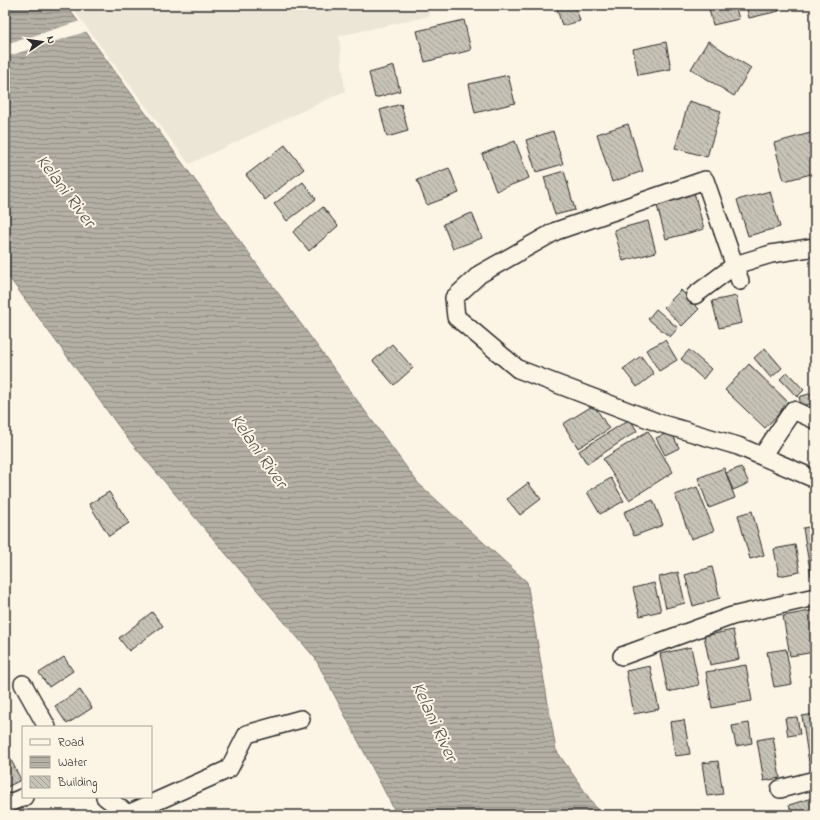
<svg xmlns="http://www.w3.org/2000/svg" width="820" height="820" font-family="'Indie Flower',sans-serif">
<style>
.built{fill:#ece6d7}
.water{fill:url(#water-rules);stroke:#7d7b74}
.pier{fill:#fcf5e5}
.building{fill:url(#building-back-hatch);stroke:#2b2b2b}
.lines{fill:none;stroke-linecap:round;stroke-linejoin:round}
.minor-casing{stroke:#2b2b2b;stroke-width:20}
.minor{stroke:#fcf5e5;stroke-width:17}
.labels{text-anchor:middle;stroke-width:4;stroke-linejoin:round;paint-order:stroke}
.water-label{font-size:19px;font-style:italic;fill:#545350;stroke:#fcf5e5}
</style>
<defs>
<pattern id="water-rules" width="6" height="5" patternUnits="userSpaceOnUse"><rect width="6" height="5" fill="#b4b0a5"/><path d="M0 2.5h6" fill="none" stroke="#938f87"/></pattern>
<pattern id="building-back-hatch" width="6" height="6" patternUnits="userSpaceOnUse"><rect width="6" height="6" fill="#c8c3b7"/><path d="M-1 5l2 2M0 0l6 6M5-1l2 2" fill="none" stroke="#a39f95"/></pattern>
</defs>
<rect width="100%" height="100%" fill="#fcf5e5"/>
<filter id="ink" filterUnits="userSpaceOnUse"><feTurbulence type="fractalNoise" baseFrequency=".025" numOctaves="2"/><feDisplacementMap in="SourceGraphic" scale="8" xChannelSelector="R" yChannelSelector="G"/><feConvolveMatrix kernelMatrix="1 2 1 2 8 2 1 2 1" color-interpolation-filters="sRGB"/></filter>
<g filter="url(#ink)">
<polygon class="built" points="70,5 427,5 430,16 339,36 345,91 189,164"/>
<polygon class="water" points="5,5 66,5 418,483 527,582 556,750 601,815 397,815 315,658 128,439 5,272"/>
<polygon class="pier" points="80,21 88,31 5,57 5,45"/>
<g class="building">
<polygon points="556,5 575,5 580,21 562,26"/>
<polygon points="708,5 735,5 739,19 713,25"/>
<polygon points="746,5 778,5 779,11 749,18"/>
<polygon points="464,20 471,50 425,62 417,31"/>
<polygon points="708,41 751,68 734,96 691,69"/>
<polygon points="666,42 671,69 638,75 633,49"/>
<polygon points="394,66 400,91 375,98 369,73"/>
<polygon points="508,75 515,103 475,113 469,84"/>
<polygon points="689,101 721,111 707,157 675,148"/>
<polygon points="401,104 408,131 387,137 380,110"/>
<polygon points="628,124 643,171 612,182 597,134"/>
<polygon points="553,131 563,164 536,172 526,140"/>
<polygon points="814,132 815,136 815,173 784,181 774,143"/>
<polygon points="515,141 529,178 496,191 482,154"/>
<polygon points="285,145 304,169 265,200 246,175"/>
<polygon points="449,168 459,193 427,205 417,180"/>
<polygon points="564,171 575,210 555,215 544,177"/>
<polygon points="303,182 316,199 287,221 274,204"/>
<polygon points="770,191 780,227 748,236 737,200"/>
<polygon points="694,192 704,229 666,239 656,202"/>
<polygon points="323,207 338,226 309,251 293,232"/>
<polygon points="472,213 482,238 453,249 443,224"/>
<polygon points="648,221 656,252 623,261 614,230"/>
<polygon points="681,290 699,309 682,326 664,307"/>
<polygon points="736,296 742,323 719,328 712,301"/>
<polygon points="656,309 678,328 670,337 648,319"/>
<polygon points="665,340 677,360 659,371 646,350"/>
<polygon points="392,344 413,368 394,385 373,361"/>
<polygon points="765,348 782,368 771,378 754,358"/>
<polygon points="689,350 711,369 703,379 681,359"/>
<polygon points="641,356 654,374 637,387 623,369"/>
<polygon points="749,364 789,403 765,428 725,390"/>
<polygon points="787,372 804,390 797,397 780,379"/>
<polygon points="815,392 815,403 801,406 799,397"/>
<polygon points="594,405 609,429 578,448 563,424"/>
<polygon points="630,419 637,431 587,464 579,451"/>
<polygon points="648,431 673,472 629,500 603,459"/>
<polygon points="671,431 679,448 665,455 656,438"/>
<polygon points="741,467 749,483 733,490 726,473"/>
<polygon points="724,468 735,498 709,508 698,478"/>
<polygon points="611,478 624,501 600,514 587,492"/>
<polygon points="528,483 541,499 520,515 507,499"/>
<polygon points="697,487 714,531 691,539 675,495"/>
<polygon points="109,492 129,523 109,536 89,504"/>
<polygon points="653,500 663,525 634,536 624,512"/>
<polygon points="752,511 764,555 750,559 738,515"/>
<polygon points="815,526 815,576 811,576 803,528"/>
<polygon points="795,545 800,572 779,576 774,549"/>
<polygon points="712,567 720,598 693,606 685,575"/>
<polygon points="678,572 685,603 666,608 659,577"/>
<polygon points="654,583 661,611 640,616 633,588"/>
<polygon points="815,610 815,652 790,656 783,616"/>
<polygon points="152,612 163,626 129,651 119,638"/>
<polygon points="733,630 739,659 710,665 704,636"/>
<polygon points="691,647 699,685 668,692 660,654"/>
<polygon points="786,649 792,684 774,687 767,652"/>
<polygon points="64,657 73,671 49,687 39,673"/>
<polygon points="746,665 752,701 712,708 706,672"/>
<polygon points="650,666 659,709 634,714 626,671"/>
<polygon points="80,690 92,708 67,724 55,706"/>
<polygon points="815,714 815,762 809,763 802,716"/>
<polygon points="797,717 800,734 788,736 785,718"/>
<polygon points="684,720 690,754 675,756 670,722"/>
<polygon points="749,723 752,743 736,746 732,726"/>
<polygon points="773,737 780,778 764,781 757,740"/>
<polygon points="8,754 21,780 5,788 5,756"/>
<polygon points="718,761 723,794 707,796 702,763"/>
<polygon points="812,798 815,808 815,815 792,815 789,805"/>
<polygon points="100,811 101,815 90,815"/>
<polygon points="776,811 778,815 761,815"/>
</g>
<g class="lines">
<g class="minor-casing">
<g id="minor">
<polyline points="740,281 705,180 556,231 480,274 454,298 456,317 518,369 659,423 738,446 815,479"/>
<polyline points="695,295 735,265 771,254 815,247"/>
<polyline points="762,456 793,410 815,420"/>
<polyline points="622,656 732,616 815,597"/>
<polyline points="23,684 47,727"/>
<polyline points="780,789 815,780"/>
<polyline points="105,797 128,814 229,769 247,734 301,719"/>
<polyline points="5,805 24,797"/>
</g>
</g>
<use href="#minor" class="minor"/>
</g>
</g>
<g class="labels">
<g class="water-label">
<text transform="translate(67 190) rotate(53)" y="7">Kelani River</text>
<text transform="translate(260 450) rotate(55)" y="7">Kelani River</text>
<text transform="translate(436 721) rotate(65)" y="7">Kelani River</text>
</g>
</g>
<rect width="820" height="820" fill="none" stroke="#fcf5e5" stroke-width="20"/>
<rect x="10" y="10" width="800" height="800" fill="none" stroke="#2b2b2b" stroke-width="1.5" filter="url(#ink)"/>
<rect x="22" y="726" width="130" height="72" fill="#fcf5e5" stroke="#a8a49b"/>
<rect x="30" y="739" width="20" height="6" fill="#fcf5e5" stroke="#a8a49b"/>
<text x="58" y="746" font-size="12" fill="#2b2b2b">Road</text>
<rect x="30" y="756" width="20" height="12" fill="url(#water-rules)" stroke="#a8a49b"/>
<text x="58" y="766" font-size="12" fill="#2b2b2b">Water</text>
<rect x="30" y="776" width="20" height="12" fill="url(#building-back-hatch)" stroke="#a8a49b"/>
<text x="58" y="786" font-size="12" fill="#2b2b2b">Building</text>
<g transform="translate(42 42) rotate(77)" stroke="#fcf5e5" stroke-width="3" paint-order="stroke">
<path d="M0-3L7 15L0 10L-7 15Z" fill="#2b2b2b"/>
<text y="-6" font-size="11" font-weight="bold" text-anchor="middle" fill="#2b2b2b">N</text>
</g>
</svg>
